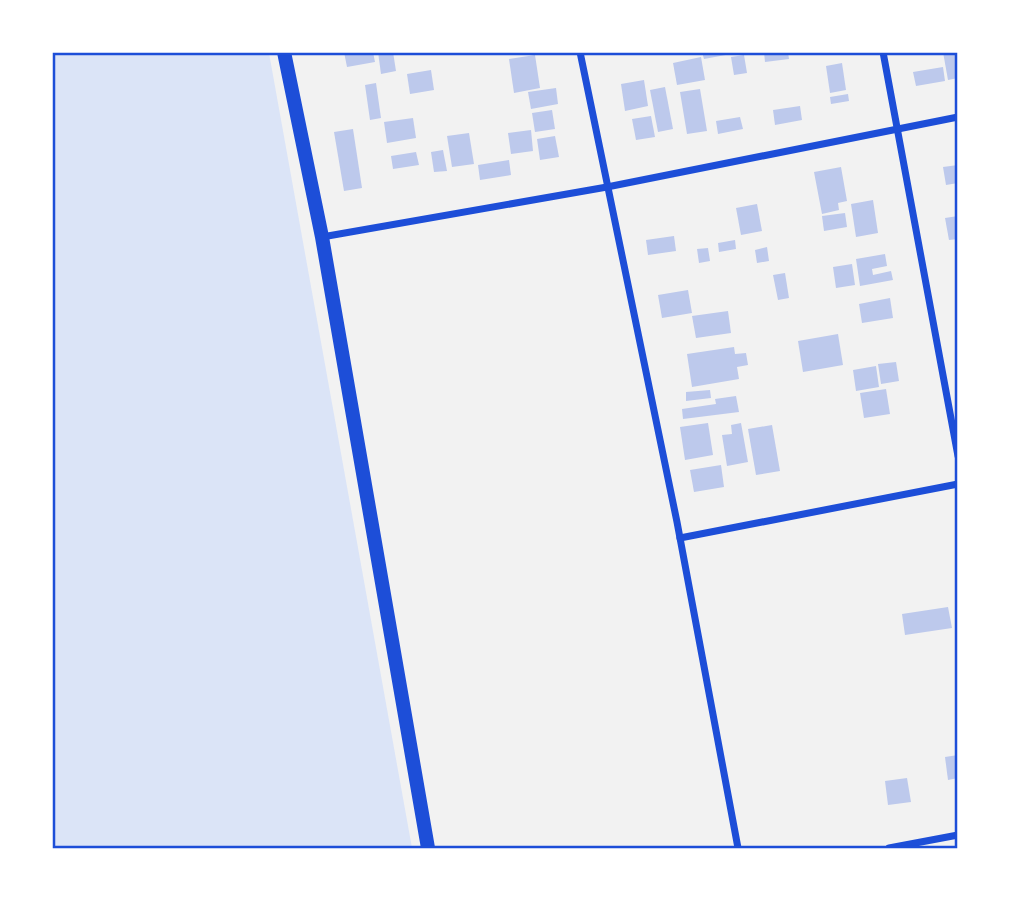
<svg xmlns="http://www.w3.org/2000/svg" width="1010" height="901" font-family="'Source Sans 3',sans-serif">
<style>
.green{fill:#dbe4f7}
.building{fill:#bdc9ec}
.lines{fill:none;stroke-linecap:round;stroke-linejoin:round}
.minor{stroke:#1d4ed8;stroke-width:7}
.secondary{stroke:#1d4ed8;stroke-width:14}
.neatline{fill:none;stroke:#1d4ed8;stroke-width:2.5}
</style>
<rect width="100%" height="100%" fill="#f2f2f2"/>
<polygon class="green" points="52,53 269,53 412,848 53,848"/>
<g class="building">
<polygon points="344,52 373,52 375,62 347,67"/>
<polygon points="378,52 393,52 396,71 381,74"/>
<polygon points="702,52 731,52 731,54 704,59"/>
<polygon points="764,52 788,52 789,59 765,62"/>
<polygon points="943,52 958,52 958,78 948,80"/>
<polygon points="535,55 540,88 514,93 509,59"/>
<polygon points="744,55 747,73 734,75 731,57"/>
<polygon points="701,57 705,80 677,85 673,63"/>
<polygon points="842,63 846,90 830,93 826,66"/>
<polygon points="943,67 945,81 916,86 913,72"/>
<polygon points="431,70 434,90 410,94 407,74"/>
<polygon points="644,80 648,106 625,111 621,84"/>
<polygon points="376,83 381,118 370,120 365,85"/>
<polygon points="665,87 673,129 658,132 650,90"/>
<polygon points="556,88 558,104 531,109 528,92"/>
<polygon points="700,89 707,131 687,134 680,92"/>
<polygon points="848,94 849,101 831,104 830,97"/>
<polygon points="800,106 802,120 775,125 773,110"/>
<polygon points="552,110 555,129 535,132 532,113"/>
<polygon points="651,116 655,137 636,140 632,119"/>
<polygon points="740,117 743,129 718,134 716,121"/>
<polygon points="413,118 416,138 387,143 384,122"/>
<polygon points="353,129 362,188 344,191 334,132"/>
<polygon points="531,130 533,151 511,154 508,133"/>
<polygon points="469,133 474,164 452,167 447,136"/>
<polygon points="555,136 559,157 540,160 537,139"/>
<polygon points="443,150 447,171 434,172 431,152"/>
<polygon points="416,152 419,165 393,169 391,156"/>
<polygon points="509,160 511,175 480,180 478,165"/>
<polygon points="958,165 958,183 946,185 943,167"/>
<polygon points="841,167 847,201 838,203 839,210 822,214 814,172"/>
<polygon points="873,200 878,233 856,237 851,204"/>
<polygon points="757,204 762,231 741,235 736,208"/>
<polygon points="845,213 847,227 824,231 822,216"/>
<polygon points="958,216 958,239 949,240 945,218"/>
<polygon points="674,236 676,251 648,255 646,240"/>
<polygon points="735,240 736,249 719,252 718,243"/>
<polygon points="767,247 769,261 757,263 755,250"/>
<polygon points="708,248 710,261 699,263 697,249"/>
<polygon points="885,254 887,266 872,269 873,275 891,271 893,280 860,286 856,259"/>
<polygon points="852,264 855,285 836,288 833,267"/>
<polygon points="785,273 789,298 778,300 773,275"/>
<polygon points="688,290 692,313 662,318 658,295"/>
<polygon points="890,298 893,318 862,323 859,304"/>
<polygon points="728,311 731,333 696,338 692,316"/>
<polygon points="838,334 843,365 803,372 798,341"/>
<polygon points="734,347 735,354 746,353 748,365 737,367 739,379 692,387 687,354"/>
<polygon points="896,362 899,381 881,384 878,364"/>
<polygon points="876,366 879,387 856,391 853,370"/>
<polygon points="886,389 890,414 864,418 860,393"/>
<polygon points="710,390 711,398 686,401 686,392"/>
<polygon points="736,396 739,412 683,419 682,409 716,404 715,399"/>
<polygon points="708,423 713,455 685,460 680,427"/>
<polygon points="741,423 748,462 727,466 722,435 732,434 731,425"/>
<polygon points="772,425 780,471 756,475 748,429"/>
<polygon points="721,465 724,487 694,492 690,470"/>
<polygon points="948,607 952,628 905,635 902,614"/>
<polygon points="958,755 958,778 948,780 945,757"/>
<polygon points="907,778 911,802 888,805 885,781"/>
</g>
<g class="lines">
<g class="minor">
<polyline points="580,52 677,522 738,848"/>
<polyline points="883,52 958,456"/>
<polyline points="322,237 607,187 958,117"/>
<polyline points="680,538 958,484"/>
<polyline points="889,848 958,835"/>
</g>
<polyline class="secondary" points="284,52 322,237 428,848"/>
</g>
<rect width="1010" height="901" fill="none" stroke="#ffffff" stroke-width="108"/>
<rect x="54" y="54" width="902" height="793" class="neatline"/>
</svg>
